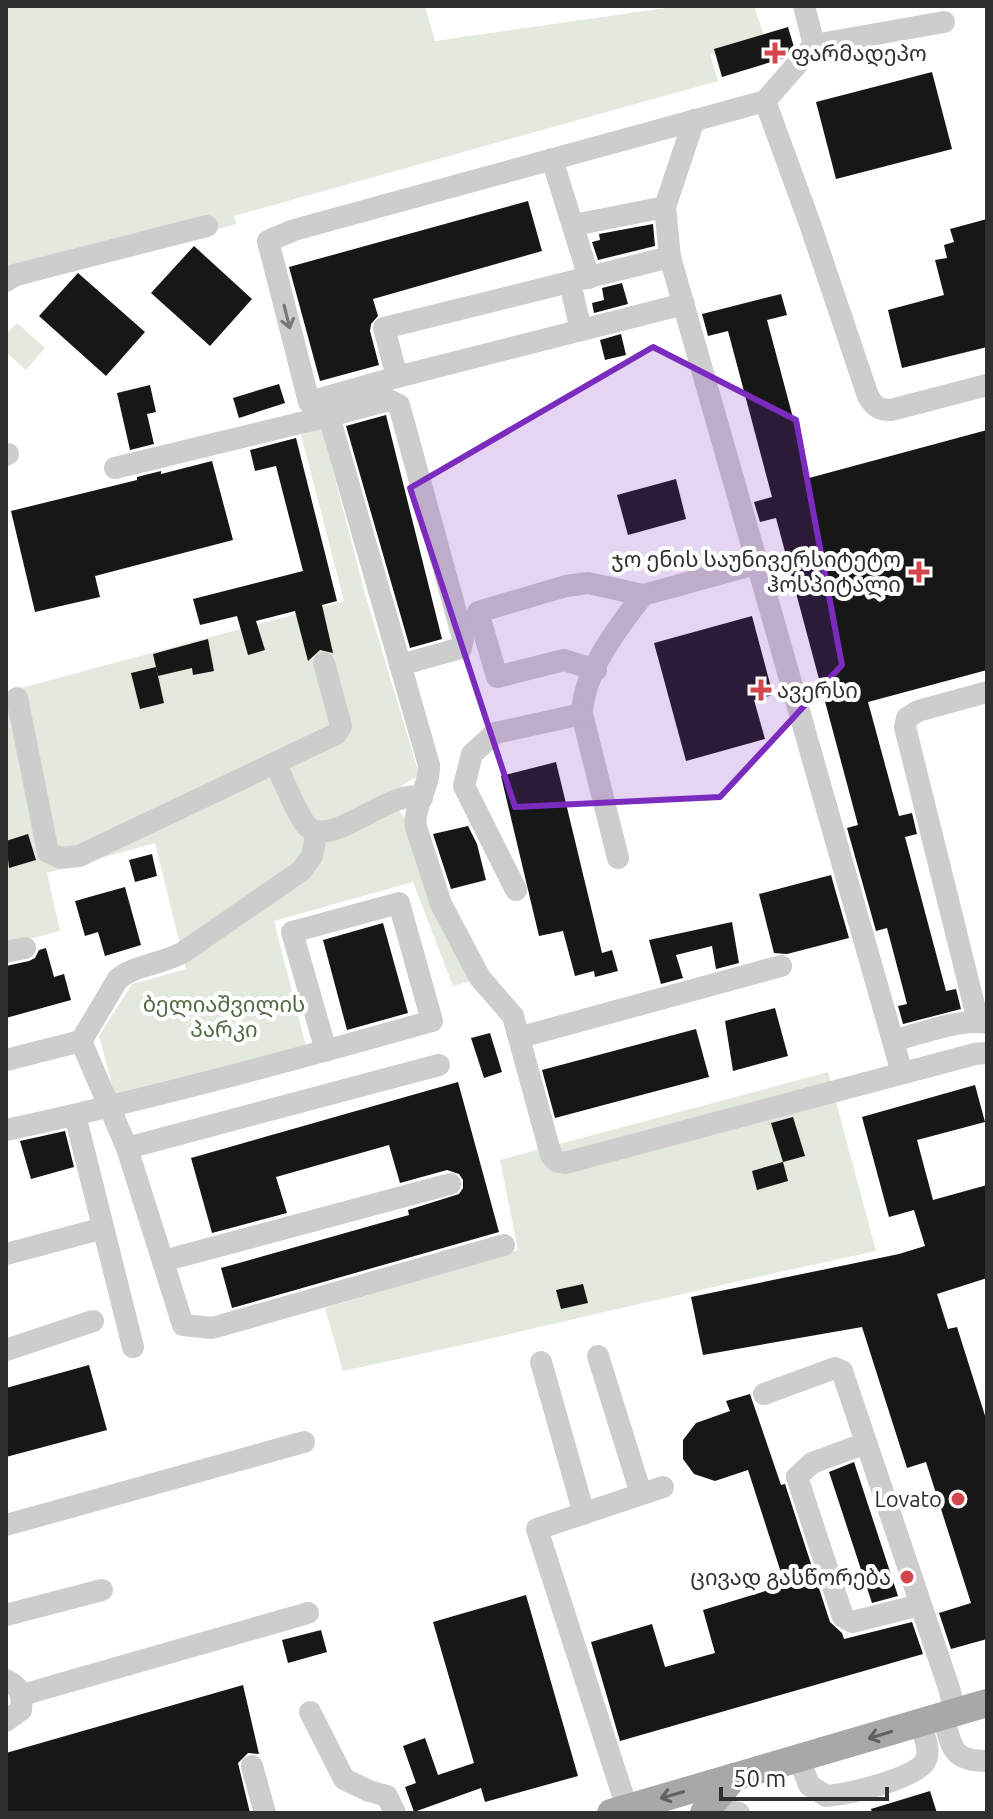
<svg xmlns="http://www.w3.org/2000/svg" width="993" height="1819" font-family="Ubuntu,'Noto Sans Georgian',sans-serif">
<style>
.green{fill:#e3e9dd}
.building{fill:#171717}
.lines{fill:none;stroke-linecap:round;stroke-linejoin:round}
.minor{stroke:#cdcdcd;stroke-width:22}
.major{stroke:#a8a8a8;stroke-width:28}
.oneway{stroke:#777}
.oneway2{stroke:#606060}
.marked{fill:#7b2cbf;fill-opacity:0.2;stroke:#7b2cbf;stroke-width:6;stroke-linejoin:round}
.poi-dot{fill:#d3464c;stroke:#fff;stroke-width:3}
.labels{text-anchor:middle;stroke-width:8;stroke-linejoin:round;paint-order:stroke}
.poi-label{font-size:22px;fill:#303030;stroke:#fff;text-anchor:end}
.park-label{font-size:22px;fill:#526842;stroke:#fff}
</style>
<rect width="100%" height="100%" fill="#fff"/>
<g class="green">
<polygon points="6,6 425,6 435,41 680,6 754,6 766,42 710,54 718,81 234,216 236,224 6,290"/>
<polygon points="17,323 45,348 26,370 6,352 6,334"/>
<polygon points="322,428 365,594 420,777 410,780 393,793 400,813 408,820 472,981 453,986 413,882 274,921 306,1046 115,1096 99,1036 132,984 186,969 155,843 47,873 60,931 6,945 6,692 344,601 301,435"/>
<path d="M 828,1072 L 876,1251 C 698,1289 521,1333 343,1371 L 325,1308 L 518,1250 L 500,1160 Z"/>
</g>
<g class="building">
<polygon points="788,27 794,47 784,58 722,77 714,49"/>
<polygon points="932,72 952,149 836,179 816,102"/>
<polygon points="528,201 542,251 373,299 378,316 371,324 370,331 379,365 320,381 289,267"/>
<polygon points="987,219 987,347 902,368 888,310 944,295 935,260 947,258 944,245 954,242 950,229"/>
<polygon points="653,224 655,246 598,260 592,242 600,240 599,234"/>
<polygon points="194,246 252,299 210,346 151,293"/>
<polygon points="78,273 145,332 106,376 39,316"/>
<polygon points="622,283 628,304 594,313 592,303 604,300 602,288"/>
<polygon points="781,294 787,315 767,320 809,478 987,430 987,670 868,702 899,816 912,813 917,834 905,837 946,991 956,989 961,1009 903,1024 898,1006 907,1004 887,928 876,931 847,828 858,825 776,518 760,522 754,502 772,497 728,331 708,336 702,314"/>
<polygon points="621,334 626,355 605,360 600,340"/>
<polygon points="279,384 285,403 239,418 233,398"/>
<polygon points="150,385 156,412 147,414 154,444 130,450 117,393"/>
<polygon points="386,415 442,639 410,648 346,426"/>
<polygon points="296,438 337,601 322,605 333,653 320,650 308,661 295,611 256,621 265,650 248,655 237,616 200,625 193,599 303,571 276,466 255,471 250,450"/>
<polygon points="212,461 233,540 95,576 100,597 35,612 11,511 137,480 137,477 161,471 161,474"/>
<polygon points="676,479 686,519 628,535 617,495"/>
<polygon points="752,616 773,695 754,700 765,739 686,761 654,643"/>
<polygon points="208,639 214,671 193,675 192,668 158,676 153,654"/>
<polygon points="156,667 164,703 140,709 131,673"/>
<polygon points="556,762 602,953 612,950 618,971 595,977 594,971 575,976 563,931 539,936 501,776"/>
<polygon points="468,826 477,844 486,880 451,889 433,834"/>
<polygon points="28,834 36,860 9,868 6,841"/>
<polygon points="152,854 157,876 135,882 129,860"/>
<polygon points="831,875 849,938 787,954 774,953 759,894"/>
<polygon points="125,887 141,945 105,956 98,932 85,936 75,901"/>
<polygon points="732,922 739,963 716,969 712,946 676,955 683,978 661,984 649,940"/>
<polygon points="383,923 408,1013 347,1030 323,940"/>
<polygon points="46,948 54,977 64,974 71,1000 6,1018 6,966 29,961 35,958 39,950"/>
<polygon points="775,1008 788,1056 733,1071 725,1021"/>
<polygon points="696,1029 709,1077 555,1118 542,1070"/>
<polygon points="490,1033 502,1072 484,1078 471,1038"/>
<polygon points="458,1082 499,1232 232,1308 221,1268 409,1215 408,1210 459,1194 463,1188 463,1180 459,1174 447,1170 400,1183 389,1145 276,1177 287,1213 212,1233 191,1158"/>
<polygon points="975,1085 985,1122 917,1140 933,1200 987,1185 987,1278 937,1294 948,1329 957,1327 987,1422 987,1639 951,1649 939,1613 971,1603 926,1462 907,1468 862,1327 703,1355 691,1297 899,1254 925,1246 914,1210 889,1217 862,1117"/>
<polygon points="793,1117 805,1156 783,1162 771,1123"/>
<polygon points="65,1131 74,1167 31,1179 20,1141"/>
<polygon points="783,1162 788,1181 757,1190 752,1171"/>
<polygon points="583,1284 588,1303 561,1309 556,1290"/>
<polygon points="89,1365 107,1430 6,1457 6,1388"/>
<polygon points="750,1394 781,1485 785,1484 830,1622 842,1633 844,1639 912,1622 923,1654 620,1741 591,1642 652,1624 665,1667 715,1653 703,1610 785,1585 748,1470 715,1481 694,1474 683,1459 683,1440 696,1423 730,1411 726,1401"/>
<polygon points="854,1462 898,1596 872,1603 829,1472"/>
<polygon points="526,1595 578,1776 485,1802 481,1788 414,1812 405,1787 416,1783 403,1746 425,1738 438,1775 474,1763 433,1622"/>
<polygon points="321,1630 327,1652 288,1663 282,1640"/>
<polygon points="243,1685 259,1754 248,1753 238,1763 250,1813 6,1813 6,1753"/>
<polygon points="930,1791 937,1813 872,1813 871,1809"/>
</g>
<g class="lines">
<g class="minor">
<polyline points="814,45 944,22"/>
<path d="M 765,101 L 810,224 L 868,396 C 874,406 878,410 891,410 L 987,385"/>
<polyline points="765,101 814,45 804,6"/>
<polyline points="694,120 665,207 670,257 902,1073"/>
<polyline points="552,159 589,278"/>
<polyline points="574,225 665,207"/>
<polyline points="670,257 384,328 397,377 684,304"/>
<polyline points="6,281 15,275 207,226"/>
<polyline points="570,283 581,330"/>
<polyline points="397,377 309,402 268,241 294,230 765,101"/>
<polyline points="329,416 389,400 399,405 463,638 461,648 400,665"/>
<polyline points="6,455 8,454"/>
<path d="M 115,468 L 329,416 L 429,765 C 430,788 413,805 416,827 L 441,904 L 480,978 L 513,1016 L 551,1155 L 556,1161 L 565,1163 L 975,1054 L 987,1053"/>
<polyline points="643,595 756,564"/>
<path d="M 596,670 L 564,660 L 497,677 L 478,612 L 566,586 L 588,583 L 643,595 C 617,629 584,670 582,714 L 618,858"/>
<polyline points="17,698 48,852 61,858 79,856 336,734 341,726 324,663"/>
<path d="M 275,763 C 283,778 296,813 306,825 C 330,852 391,786 422,798"/>
<polyline points="516,890 464,786 472,754 495,733 582,714"/>
<polyline points="6,952 25,948"/>
<polyline points="978,1021 905,727 907,718 918,711 987,692"/>
<polyline points="521,1037 781,966"/>
<path d="M 81,1041 L 118,979 C 135,965 161,964 182,953 L 301,871 L 312,856 L 317,831"/>
<path d="M 893,1041 C 919,1034 961,1018 987,1023"/>
<polyline points="6,1060 81,1041 127,1148 183,1325 212,1328 504,1245"/>
<polyline points="75,1115 133,1347"/>
<path d="M 6,1130 C 149,1099 291,1061 432,1021 L 399,903 L 292,932 L 326,1051"/>
<polyline points="127,1148 439,1065"/>
<polyline points="6,1254 103,1228"/>
<polyline points="163,1261 450,1184"/>
<polyline points="6,1350 93,1321"/>
<polyline points="598,1356 641,1494"/>
<polyline points="541,1362 584,1514"/>
<polyline points="764,1394 835,1368 842,1371 949,1688 955,1713"/>
<polyline points="866,1443 812,1463 797,1477 843,1617 852,1622 920,1605"/>
<polyline points="6,1525 304,1442"/>
<polyline points="6,1615 102,1590"/>
<path d="M 6,1680 C 20,1686 23,1695 21,1710 L 6,1721"/>
<polyline points="22,1695 308,1613"/>
<polyline points="310,1712 344,1779 369,1791 387,1796 395,1813"/>
<path d="M 943,1716 C 952,1747 951,1761 987,1761"/>
<path d="M 799,1758 L 809,1785 L 826,1796 C 848,1794 917,1779 926,1760 C 931,1748 923,1734 920,1723"/>
<polyline points="252,1766 265,1813"/>
<polyline points="710,1807 739,1813"/>
<polyline points="627,1808 537,1529 663,1487"/>
</g>
<g class="major">
<polyline points="611,1813 987,1703"/>
<polyline points="704,1813 734,1777"/>
</g>
</g>
<defs><path id="oneway-shaft" d="M-6 0H5M1.5-3L5.5 0L1.5 3" fill="none" stroke-width="1.6" stroke-linecap="round" stroke-linejoin="round" transform="scale(2)"/></defs>
<use class="oneway" href="#oneway-shaft" transform="translate(287 317) rotate(76)"/>
<g class="oneway2">
<use href="#oneway-shaft" transform="translate(880 1735) rotate(163)"/>
<use href="#oneway-shaft" transform="translate(672 1795) rotate(164)"/>
</g>
<path class="marked" d="M 653,347 L 796,420 L 842,665 L 720,797 L 515,807 L 410,488 Z"/>
<g class="poi-dot">
<path d="M771 41h8v8h8v8h-8v8h-8v-8h-8v-8h8z"/>
<path d="M915 560h8v8h8v8h-8v8h-8v-8h-8v-8h8z"/>
<path d="M757 678h8v8h8v8h-8v8h-8v-8h-8v-8h8z"/>
<circle cx="958" cy="1499" r="8"/>
<circle cx="907" cy="1577" r="8"/>
</g>
<g class="labels">
<g class="poi-label">
<text x="791" y="61" text-anchor="start">ფარმადეპო</text>
<text x="901" y="567">ჯო ენის საუნივერსიტეტო<tspan x="901" dy="25">ჰოსპიტალი</tspan></text>
<text x="777" y="698" text-anchor="start">ავერსი</text>
<text x="942" y="1507">Lovato</text>
<text x="891" y="1585">ცივად გასწორება</text>
</g>
<g class="park-label">
<text x="224" y="1012">ბელიაშვილის<tspan x="224" dy="25">პარკი</tspan></text>
</g>
</g>
<rect width="993" height="1819" fill="none" stroke="#303030" stroke-width="16"/>
<path d="M721 1787v12h166v-12" fill="none" stroke="#303030" stroke-width="4"/>
<text x="733" y="1787" font-size="24" fill="#303030" stroke="#ffffff" stroke-width="6" paint-order="stroke">50 m</text>
</svg>
